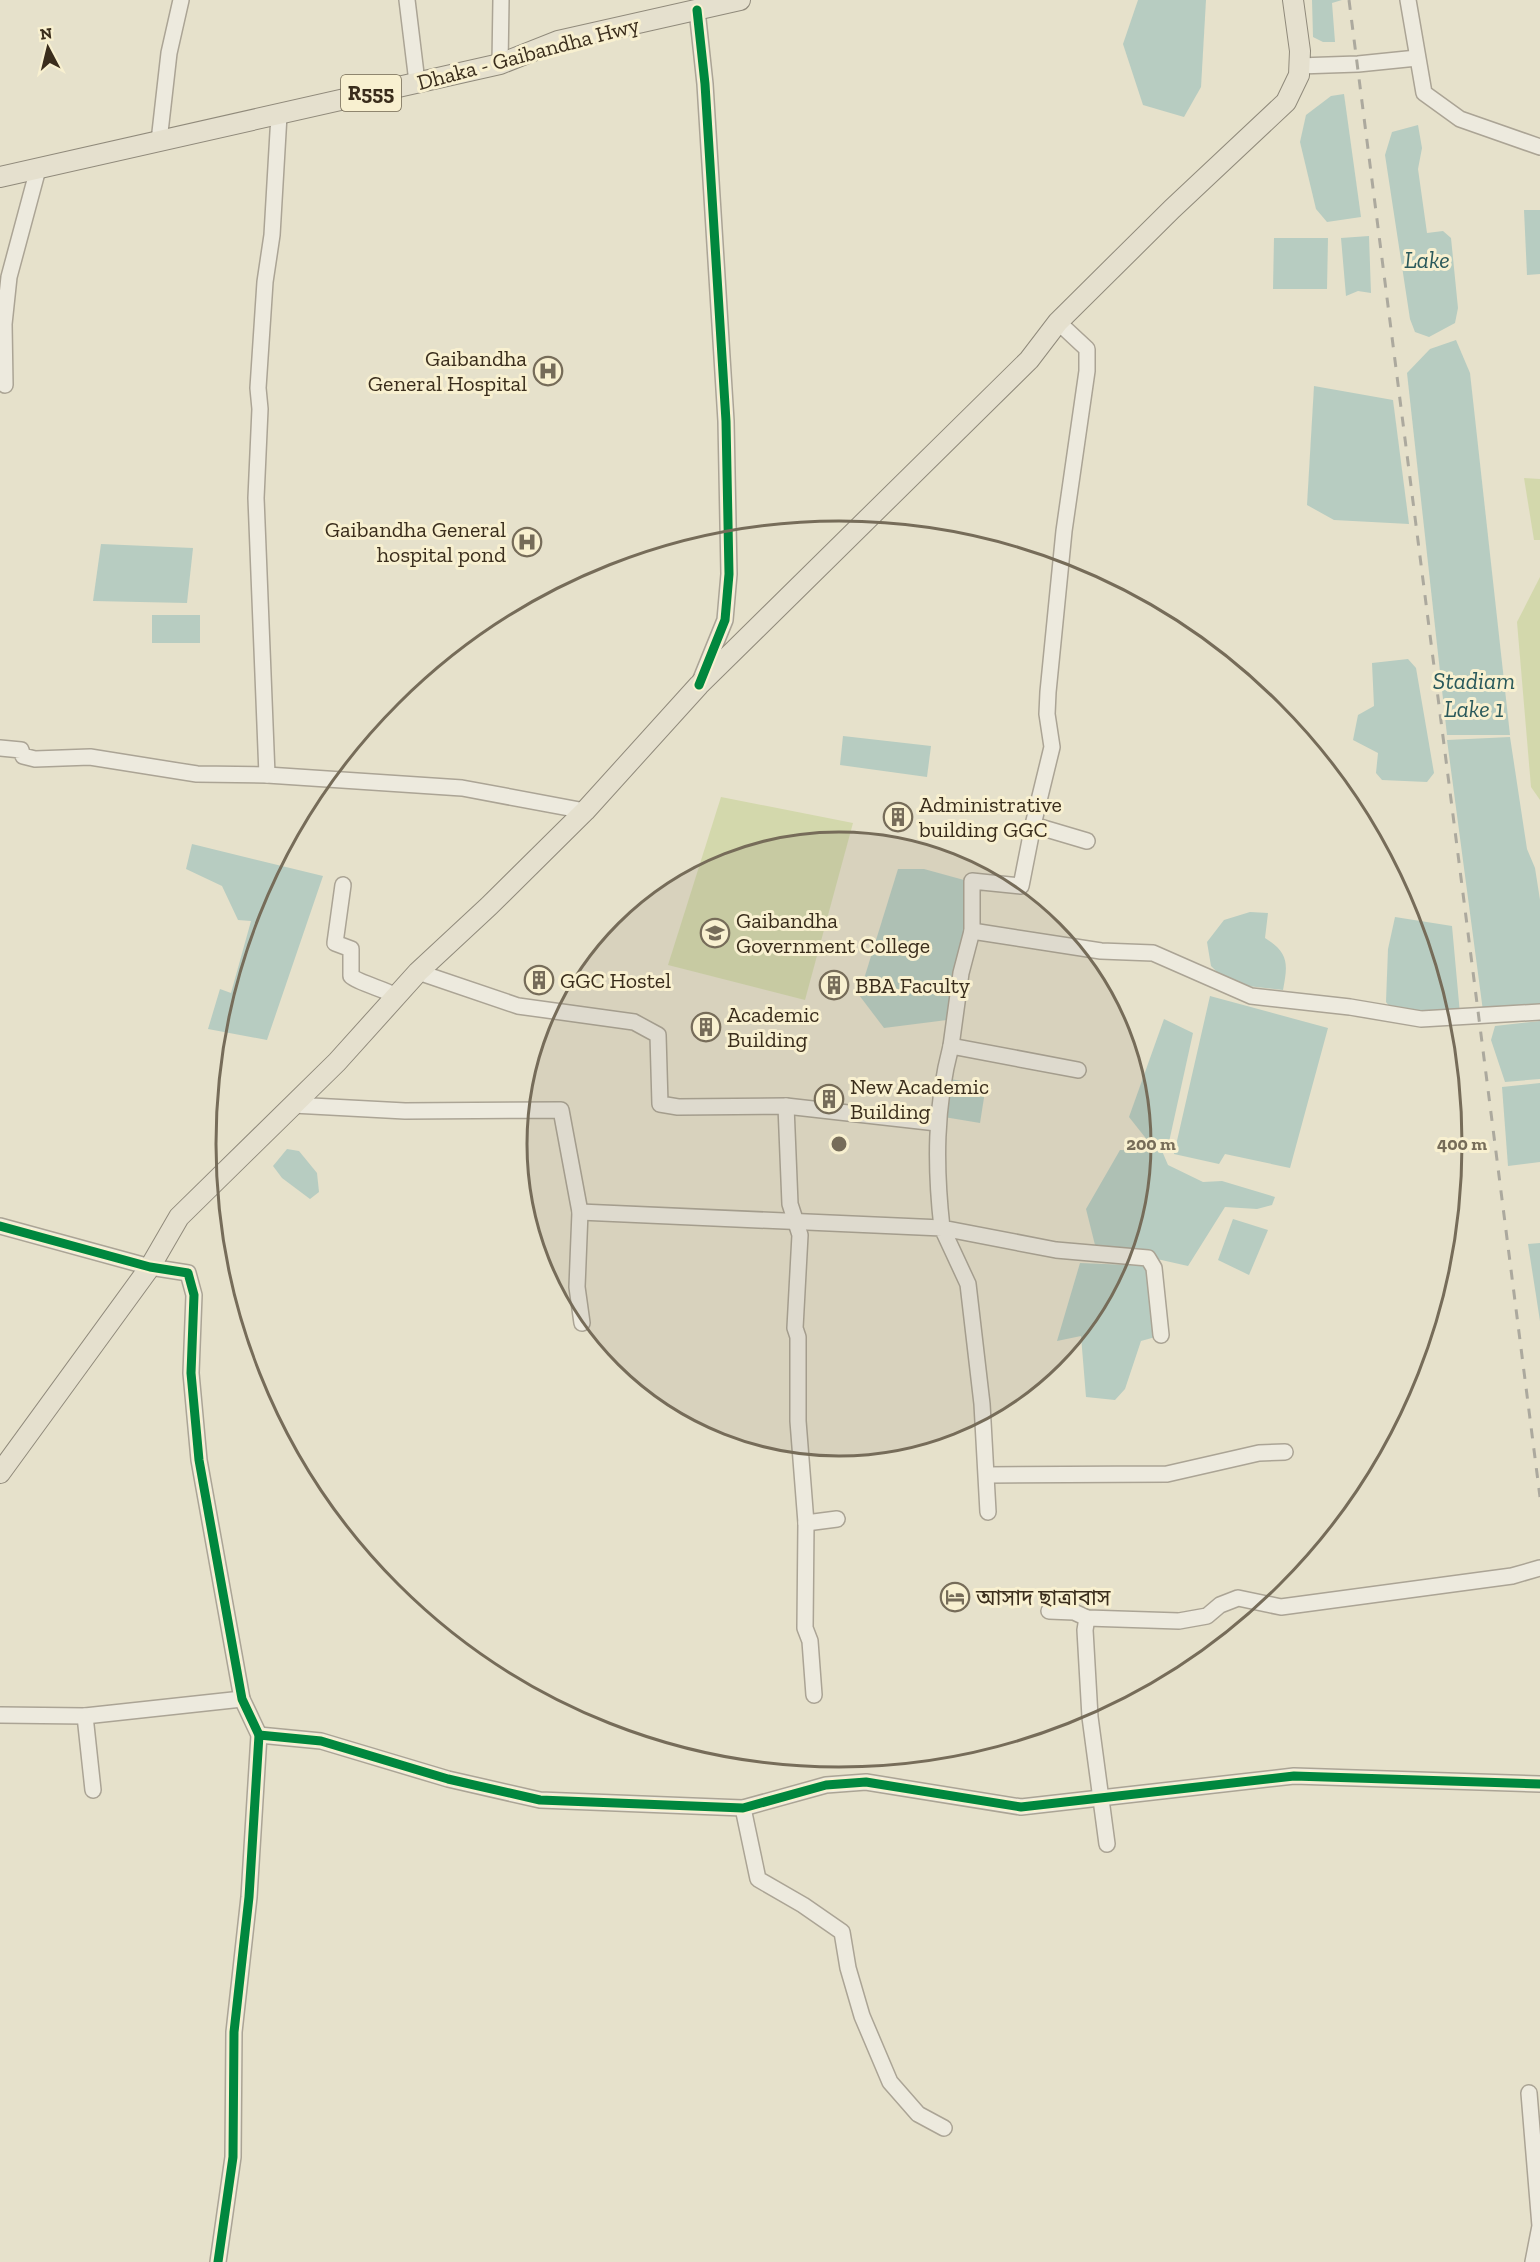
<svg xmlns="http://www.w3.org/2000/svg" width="1540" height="2262" font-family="'Zilla Slab','Noto Sans Bengali',serif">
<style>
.green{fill:#d3d8ac}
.water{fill:#b7ccc1}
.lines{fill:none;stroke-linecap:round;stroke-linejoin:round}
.minor-casing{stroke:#aba495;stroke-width:18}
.major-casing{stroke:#908a7b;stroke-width:22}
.minor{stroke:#edeade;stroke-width:15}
.major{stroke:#e5e0ce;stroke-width:20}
.rail{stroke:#aca99e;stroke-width:3;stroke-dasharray:10 10;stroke-linecap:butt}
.cycleway-casing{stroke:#f8f0d0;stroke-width:13}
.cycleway{stroke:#00873e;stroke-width:9}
.ring{fill:none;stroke:#766c59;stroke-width:3}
.labels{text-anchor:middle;stroke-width:6;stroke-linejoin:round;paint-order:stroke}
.shield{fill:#f8f0d0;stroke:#736852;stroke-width:1.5}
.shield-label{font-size:21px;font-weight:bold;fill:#3a2d1c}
.street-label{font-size:22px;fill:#3a2d1c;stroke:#f8f0d0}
.poi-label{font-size:22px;fill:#3a2d1c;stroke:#f8f0d0;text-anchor:start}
.water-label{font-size:24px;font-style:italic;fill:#2a595b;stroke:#f8f0d0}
.centre{fill:#766c59;stroke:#f8f0d0;stroke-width:3}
.ring-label{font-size:18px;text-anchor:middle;font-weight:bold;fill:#766c59;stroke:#f8f0d0;stroke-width:6;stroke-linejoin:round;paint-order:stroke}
</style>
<rect width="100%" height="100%" fill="#e6e1cb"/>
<g class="green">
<polygon points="1524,478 1540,479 1540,540 1534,540"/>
<polygon points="1540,577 1540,800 1531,787 1517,622"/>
<polygon points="721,797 853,823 805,1000 668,965"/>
</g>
<g class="water">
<polygon points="1138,0 1206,0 1201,87 1184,117 1143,105 1123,44"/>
<polygon points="1312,0 1342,0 1332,3 1335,42 1323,42 1313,37"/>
<polygon points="1344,94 1361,217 1327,222 1316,209 1300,142 1306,115 1331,96"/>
<polygon points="1418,125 1422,148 1418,169 1427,233 1443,231 1451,238 1458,308 1455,323 1429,337 1415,332 1410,319 1385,155 1392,132"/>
<polygon points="1524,210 1540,210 1540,274 1527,275"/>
<polygon points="1369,236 1371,293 1358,291 1346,296 1341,238"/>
<polygon points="1274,238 1328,238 1327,289 1273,289"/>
<polygon points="1456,340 1470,373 1510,735 1447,735 1407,373 1430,349"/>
<polygon points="1314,386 1393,400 1409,524 1334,520 1307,505"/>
<polygon points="101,544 193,548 187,603 93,601"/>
<rect x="152" y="615" width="48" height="28"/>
<polygon points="1408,659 1416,668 1434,773 1427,782 1382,780 1376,773 1378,753 1353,740 1358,715 1374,706 1372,663"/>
<polygon points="843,736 931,746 927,777 840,765"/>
<polygon points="1510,737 1527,849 1535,868 1540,900 1540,1006 1483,1011 1447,740"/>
<polygon points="192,844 323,876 267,1040 208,1029 220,989 231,993 251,921 238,920 222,886 186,869"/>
<polygon points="898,869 924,869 964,880 964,935 947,1020 884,1028 859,995"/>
<path d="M 1250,912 L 1268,913 L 1265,938 C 1289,953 1288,964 1283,990 L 1229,984 L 1211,966 L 1207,942 L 1224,920 Z"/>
<polygon points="1395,917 1452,926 1460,1014 1393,1011 1386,1002 1388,949"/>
<polygon points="1210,996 1328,1028 1290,1168 1225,1154 1219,1164 1174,1154"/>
<polygon points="1164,1019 1193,1033 1169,1142 1148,1141 1129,1117"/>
<polygon points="1540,1021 1540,1079 1505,1082 1491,1040 1495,1026"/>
<polygon points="950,1079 986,1085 980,1123 944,1117"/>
<polygon points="1540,1083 1540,1162 1508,1166 1502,1087"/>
<polygon points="287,1149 299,1151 317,1173 319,1192 310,1199 282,1178 273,1166"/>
<polygon points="1120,1150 1162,1151 1168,1165 1203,1182 1222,1181 1275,1197 1272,1205 1257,1209 1225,1207 1188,1266 1095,1245 1086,1209"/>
<polygon points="1233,1219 1268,1230 1249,1275 1218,1260"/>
<polygon points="1540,1243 1540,1321 1528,1244"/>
<polygon points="1080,1263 1153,1266 1159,1336 1141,1341 1125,1389 1115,1400 1086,1397 1081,1336 1057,1341"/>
</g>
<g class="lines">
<g class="minor-casing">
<g id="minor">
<polyline points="407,0 417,82"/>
<polyline points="1408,0 1424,93 1460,119 1540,147"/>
<polyline points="697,10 705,84 726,421 729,574 725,620 701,679"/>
<polyline points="500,64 501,0"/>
<polyline points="1299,66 1358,64 1417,58"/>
<polyline points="159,141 169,53 181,0"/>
<polyline points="1058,322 1087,349 1087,371 1064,531 1048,692 1047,714 1052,747 1033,825 1087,841"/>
<polyline points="5,385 4,324 9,277 38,169"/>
<polyline points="0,748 21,750 23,756 35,759 90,757 197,774 267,775 462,788 585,811"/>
<polyline points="267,775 256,498 260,409 258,388 265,282 272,235 279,115"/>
<path d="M 343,885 L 335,943 L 351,949 L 351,976 C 359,983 384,989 396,996"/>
<polyline points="972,931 1101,951 1153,953 1251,996 1350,1007 1421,1019 1540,1012"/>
<polyline points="418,972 518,1006 634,1022 658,1035 660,1104 678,1107 786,1106 937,1123"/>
<polyline points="951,1046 961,973 972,931 972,881 1021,886 1033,825"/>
<path d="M 1078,1070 L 951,1046 C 935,1107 935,1166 942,1228 L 1056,1250 L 1148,1258 L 1154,1268 L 1161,1335"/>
<polyline points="293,1105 405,1111 561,1110 580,1212 577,1287 582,1323"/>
<polyline points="786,1106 790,1204 800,1235 795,1328 798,1337 798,1421 806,1523 805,1628 810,1641 814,1695"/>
<polyline points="580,1212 942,1228 968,1284 982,1404 988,1512"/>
<polyline points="0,1226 150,1267 188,1273 194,1295 191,1373 199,1460 242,1699 259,1735 249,1897 234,2032 233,2157 218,2262"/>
<polyline points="987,1475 1167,1474 1259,1453 1285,1452"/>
<polyline points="806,1523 837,1519"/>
<polyline points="1049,1611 1074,1612 1087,1618 1179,1621 1207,1616 1220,1605 1238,1598 1281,1607 1512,1576 1540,1568"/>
<polyline points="1087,1618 1085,1630 1090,1717 1107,1844"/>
<polyline points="0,1715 85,1716 242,1699"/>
<polyline points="85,1716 93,1790"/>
<polyline points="259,1735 321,1741 448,1779 540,1800 743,1808 826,1785 866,1782 1021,1807 1294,1776 1540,1784"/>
<polyline points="743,1808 758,1879 803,1905 842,1932 848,1968 862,2016 890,2082 918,2114 944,2128"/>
<polyline points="1529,2093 1540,2226 1533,2262"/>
</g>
</g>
<g class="major-casing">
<g id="major">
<polyline points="0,177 500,64 558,41 740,0"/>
<polyline points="0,1473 150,1267 179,1217 337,1062 418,972 489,906 585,811 699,685 1029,360 1058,322 1172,209 1286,102 1299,75 1300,51 1293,0"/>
</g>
</g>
<use href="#minor" class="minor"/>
<use href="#major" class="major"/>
<polyline class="rail" points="1349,0 1540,1497"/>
<g class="cycleway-casing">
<g id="cycleway">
<polyline points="697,10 705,84 726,421 729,574 725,620 699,685"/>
<polyline points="0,1226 150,1267 188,1273 194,1295 191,1373 199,1460 242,1699 259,1735 249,1897 234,2032 233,2157 218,2262"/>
<polyline points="259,1735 321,1741 448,1779 540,1800 743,1808 826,1785 866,1782 1021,1807 1294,1776 1540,1784"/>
</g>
</g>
<use href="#cycleway" class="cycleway"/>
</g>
<circle cx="839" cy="1144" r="312" fill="#766c59" fill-opacity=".12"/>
<g class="ring">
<circle cx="839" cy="1144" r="312"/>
<circle cx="839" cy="1144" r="623"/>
</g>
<defs>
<g id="hospital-ring" transform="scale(1.5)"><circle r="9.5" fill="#f8f0d0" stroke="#766c59" stroke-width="1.5"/><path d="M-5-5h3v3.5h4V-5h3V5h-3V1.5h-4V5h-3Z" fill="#766c59"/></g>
<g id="building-ring" transform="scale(1.5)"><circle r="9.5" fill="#f8f0d0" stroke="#766c59" stroke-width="1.5"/><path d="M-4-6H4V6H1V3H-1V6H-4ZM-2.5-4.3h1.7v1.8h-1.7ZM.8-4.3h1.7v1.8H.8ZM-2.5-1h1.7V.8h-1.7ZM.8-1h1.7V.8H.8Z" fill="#766c59"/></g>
<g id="university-ring" transform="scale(1.5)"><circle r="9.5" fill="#f8f0d0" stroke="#766c59" stroke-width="1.5"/><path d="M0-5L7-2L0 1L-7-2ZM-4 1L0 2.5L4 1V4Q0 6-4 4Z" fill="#766c59"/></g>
<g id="hotel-ring" transform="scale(1.5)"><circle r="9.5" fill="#f8f0d0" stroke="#766c59" stroke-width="1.5"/><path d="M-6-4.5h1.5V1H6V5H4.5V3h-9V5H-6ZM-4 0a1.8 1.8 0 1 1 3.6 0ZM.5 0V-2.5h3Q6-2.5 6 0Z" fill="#766c59"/></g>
</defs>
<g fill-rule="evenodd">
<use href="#hospital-ring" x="548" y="371"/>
<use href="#hospital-ring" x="527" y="542"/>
<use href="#building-ring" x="898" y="817"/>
<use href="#university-ring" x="715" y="933"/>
<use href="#building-ring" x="539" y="980"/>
<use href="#building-ring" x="834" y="985"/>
<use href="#building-ring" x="706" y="1027"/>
<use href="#building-ring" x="829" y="1099"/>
<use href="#hotel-ring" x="955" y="1597"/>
</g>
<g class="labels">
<rect class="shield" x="341" y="75" width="60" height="36" rx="4.5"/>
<g class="shield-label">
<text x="371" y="100">R555</text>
</g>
<g class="street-label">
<text transform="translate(528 53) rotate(-15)" y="8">Dhaka - Gaibandha Hwy</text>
</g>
<g class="poi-label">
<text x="527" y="366" text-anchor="end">Gaibandha<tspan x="527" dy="25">General Hospital</tspan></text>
<text x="506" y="537" text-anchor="end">Gaibandha General<tspan x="506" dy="25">hospital pond</tspan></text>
<text x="919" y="812">Administrative<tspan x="919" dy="25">building GGC</tspan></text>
<text x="736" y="928">Gaibandha<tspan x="736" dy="25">Government College</tspan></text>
<text x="560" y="988">GGC Hostel</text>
<text x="855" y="993">BBA Faculty</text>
<text x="727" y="1022">Academic<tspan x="727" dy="25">Building</tspan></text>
<text x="850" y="1094">New Academic<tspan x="850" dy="25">Building</tspan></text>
<text x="976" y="1605">আসাদ ছাত্রাবাস</text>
</g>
<g class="water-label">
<text x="1427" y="268">Lake</text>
<text x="1474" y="689">Stadiam<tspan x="1474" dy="28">Lake 1</tspan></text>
</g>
</g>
<circle cx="839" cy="1144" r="9" class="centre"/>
<g class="ring-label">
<text x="1151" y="1150">200 m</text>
<text x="1462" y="1150">400 m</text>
</g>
<g transform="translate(48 48) rotate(353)" stroke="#f8f0d0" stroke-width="4.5" paint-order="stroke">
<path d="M0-4.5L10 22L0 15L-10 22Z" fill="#3a2d1c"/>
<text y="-9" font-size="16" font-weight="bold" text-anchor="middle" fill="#3a2d1c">N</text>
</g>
</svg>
